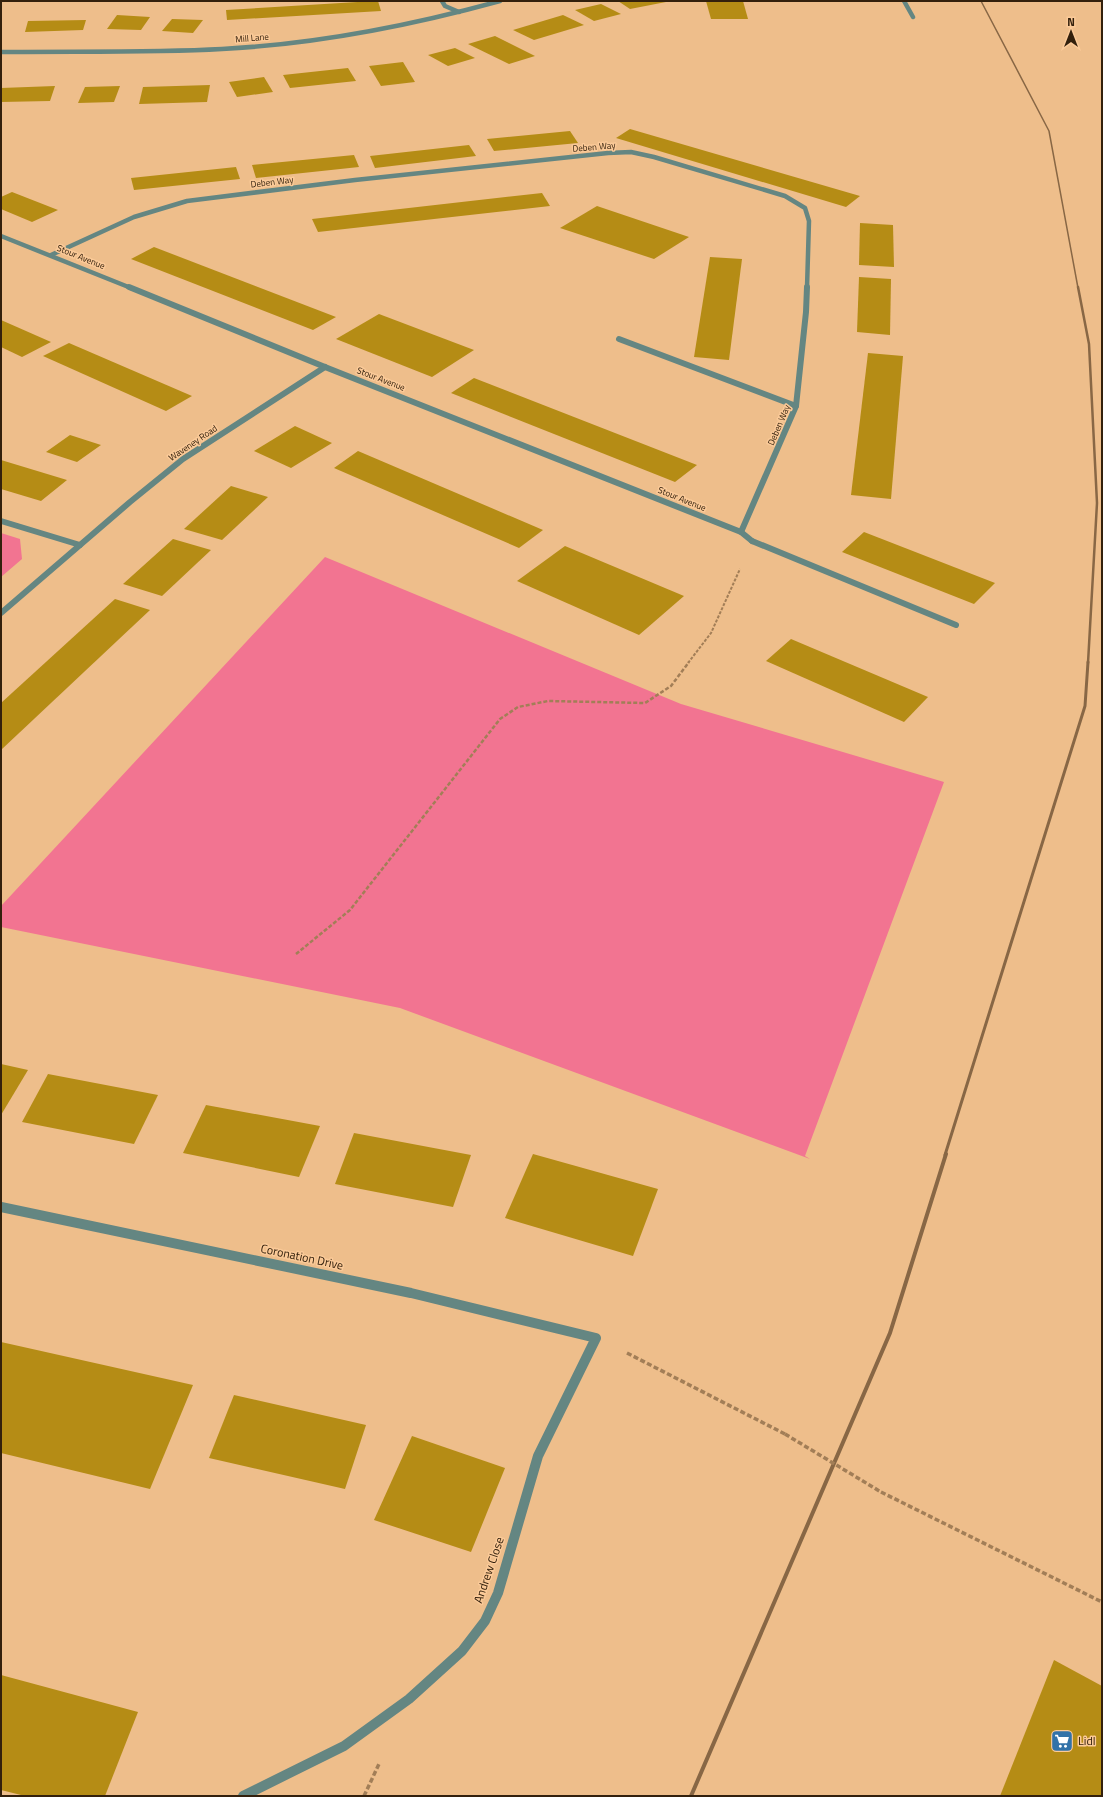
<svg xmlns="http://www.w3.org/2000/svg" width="1103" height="1797" font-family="'Titillium Web',sans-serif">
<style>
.green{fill:#f27491}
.building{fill:#b58c15}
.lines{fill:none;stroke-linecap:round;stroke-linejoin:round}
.path-far2{stroke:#a27e57;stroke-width:2;stroke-dasharray:3 1.5;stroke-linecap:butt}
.path-far1{stroke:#a27e57;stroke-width:2.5;stroke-dasharray:4 2;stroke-linecap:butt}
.path{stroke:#a27e57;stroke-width:3.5;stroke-dasharray:5 2.5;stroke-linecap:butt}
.service-far1{stroke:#648682;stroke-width:4.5}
.service{stroke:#648682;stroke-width:6}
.minor-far2{stroke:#648682;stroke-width:4.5}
.minor-far1{stroke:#648682;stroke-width:6}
.minor{stroke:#648682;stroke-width:10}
.tertiary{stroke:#648682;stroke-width:4.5}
.rail-far3{stroke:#886745;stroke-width:1.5}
.rail-far2{stroke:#886745;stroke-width:2.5}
.rail-far1{stroke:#886745;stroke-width:3}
.rail{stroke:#886745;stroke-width:4}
.path-bridge{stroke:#a27e57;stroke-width:3.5;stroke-dasharray:5 2.5;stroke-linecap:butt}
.labels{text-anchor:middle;stroke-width:3;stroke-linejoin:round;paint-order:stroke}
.far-street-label{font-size:9px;fill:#33200c;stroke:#fbca98}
.near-street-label{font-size:12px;fill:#33200c;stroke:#fbca98}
.near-poi-label{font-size:12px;fill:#33200c;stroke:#fbca98;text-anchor:start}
</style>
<rect width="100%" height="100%" fill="#eebe8b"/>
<g class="green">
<polygon points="1,533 20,539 22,559 1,577"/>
<polygon points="325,557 681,704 944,782 805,1156 810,1159 400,1008 1,927 1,906"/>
</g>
<g class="building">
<polygon points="374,1 378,1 381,11 227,20 226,10"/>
<polygon points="618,1 666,1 666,2 630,9"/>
<polygon points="706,1 743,1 748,19 711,19"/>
<polygon points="601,4 621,14 594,21 575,10"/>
<polygon points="117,15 150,17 141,30 107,29"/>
<polygon points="563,15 584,25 534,40 513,30"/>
<polygon points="172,19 203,20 193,33 162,31"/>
<polygon points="86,20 83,30 25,32 28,21"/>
<polygon points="495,36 535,56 509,64 468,44"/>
<polygon points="455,48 475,58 448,66 428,55"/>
<polygon points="403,62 415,82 381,86 369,66"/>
<polygon points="348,68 356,81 290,88 283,75"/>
<polygon points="264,77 273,92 237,97 229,82"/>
<polygon points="210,85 207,102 139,104 143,87"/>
<polygon points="55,86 50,101 1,102 1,88"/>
<polygon points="120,86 114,102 78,103 85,87"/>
<polygon points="630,129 860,196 846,207 616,138"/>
<polygon points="570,131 578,143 494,151 487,139"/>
<polygon points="469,145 476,156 375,168 370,156"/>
<polygon points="354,155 359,167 256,178 252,165"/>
<polygon points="236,167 240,179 134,190 131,178"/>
<polygon points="12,192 58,210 32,222 1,209 1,197"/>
<polygon points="542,193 550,206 318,232 312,219"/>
<polygon points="597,206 689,237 654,259 560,228"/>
<polygon points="860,223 893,225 894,267 859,265"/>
<polygon points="154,247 336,317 313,330 131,259"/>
<polygon points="710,257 742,259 729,360 694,357"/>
<polygon points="859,277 891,279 890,335 857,332"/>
<polygon points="379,314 474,350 432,377 336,339"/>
<polygon points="1,320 51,342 22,357 1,347"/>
<polygon points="69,343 192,396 166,411 43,356"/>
<polygon points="868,353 903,356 891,499 851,495"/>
<polygon points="474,378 697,465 675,482 451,393"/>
<polygon points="295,426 332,443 291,468 254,451"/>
<polygon points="70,435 101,445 77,462 46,452"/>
<polygon points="358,451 543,530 519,548 334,468"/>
<polygon points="1,460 67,480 41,501 1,489"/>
<polygon points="231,486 268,497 222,540 184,529"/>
<polygon points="864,532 995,583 974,604 842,552"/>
<polygon points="173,539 211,550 162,596 123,584"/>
<polygon points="565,546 684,596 639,635 517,581"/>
<polygon points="115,599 150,610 1,750 1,703"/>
<polygon points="791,639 928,697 904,722 766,661"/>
<polygon points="1,1064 28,1070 1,1115"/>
<polygon points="48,1074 158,1095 134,1144 22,1122"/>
<polygon points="206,1105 320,1126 299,1177 183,1153"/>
<polygon points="354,1133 471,1155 453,1207 335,1184"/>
<polygon points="533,1154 658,1189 633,1256 505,1218"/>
<polygon points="1,1342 193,1385 150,1489 1,1453"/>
<polygon points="234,1395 366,1425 345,1489 209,1458"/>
<polygon points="412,1436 505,1468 471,1552 374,1520"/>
<polygon points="1054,1660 1102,1686 1102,1796 1000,1796"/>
<polygon points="1,1675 138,1712 105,1796 25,1796 1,1790"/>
</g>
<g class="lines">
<polyline class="path-far2" points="688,663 711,633 740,569"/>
<polyline class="path-far1" points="296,954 350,910 500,719 518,707 548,701 645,703 671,686 689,662"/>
<g class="path">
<polyline points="627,1353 785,1434"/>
<polyline points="881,1492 1102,1602"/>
<polyline points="364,1796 379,1764"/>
</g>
<polyline class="service-far1" points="904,1 913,17"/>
<g class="service">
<polyline points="619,339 796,406"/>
<polyline points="752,541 956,625"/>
</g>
<g class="minor-far2">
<polyline points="442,1 445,6 459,12"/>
<polyline points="1,236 131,288"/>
<polyline points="51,255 134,217 187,201 355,180 608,153 631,152 654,157 785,196 805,208 809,221 807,288"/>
</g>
<g class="minor-far1">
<polyline points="129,287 325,367 741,532 752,541"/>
<polyline points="1,521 80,545"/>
<polyline points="741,532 796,406 806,312 807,287"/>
<polyline points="1,613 130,502 183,459 325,367"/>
</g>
<polyline class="minor" points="1,1207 411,1293 596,1338 538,1456 498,1593 485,1621 462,1651 409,1699 344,1746 243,1796"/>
<path class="tertiary" d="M 1,52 C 75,51 149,53 222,49 C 317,44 409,26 500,1"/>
<polyline class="rail-far3" points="981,1 1049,131 1078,288"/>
<polyline class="rail-far2" points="1078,287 1089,344 1097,503 1088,663"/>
<polyline class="rail-far1" points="945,1155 1085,706 1088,662"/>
<polyline class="rail" points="691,1796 890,1333 946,1154"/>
<polyline class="path-bridge" points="785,1434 881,1492"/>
</g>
<defs>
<g id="supermarket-square" transform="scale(1.15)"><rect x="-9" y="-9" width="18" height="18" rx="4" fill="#3272a8" stroke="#fbca98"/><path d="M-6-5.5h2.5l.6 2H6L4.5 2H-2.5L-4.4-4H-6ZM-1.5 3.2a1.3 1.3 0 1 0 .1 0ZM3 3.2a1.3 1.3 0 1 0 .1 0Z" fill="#fff"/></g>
</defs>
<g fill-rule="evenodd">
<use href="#supermarket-square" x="1062" y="1741"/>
</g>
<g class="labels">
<g class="far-street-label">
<text transform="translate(252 38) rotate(-5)" y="3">Mill Lane</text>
<text transform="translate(594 147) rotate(-5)" y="3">Deben Way</text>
<text transform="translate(272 182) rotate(-7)" y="3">Deben Way</text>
<text transform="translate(81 257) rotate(22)" y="3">Stour Avenue</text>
<text transform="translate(381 379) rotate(21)" y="3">Stour Avenue</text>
<text transform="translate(779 425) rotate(-67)" y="3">Deben Way</text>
<text transform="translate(193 443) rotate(-34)" y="3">Waveney Road</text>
<text transform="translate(682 499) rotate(22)" y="3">Stour Avenue</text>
</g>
<g class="near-street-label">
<text transform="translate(302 1257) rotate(12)" y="4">Coronation Drive</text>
<text transform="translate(489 1570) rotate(-71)" y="4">Andrew Close</text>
</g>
<g class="near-poi-label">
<text x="1078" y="1745">Lidl</text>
</g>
</g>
<rect width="1103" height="1797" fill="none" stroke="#33200c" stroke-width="4"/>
<g transform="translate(1071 32)" stroke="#fbca98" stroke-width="3" paint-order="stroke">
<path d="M0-3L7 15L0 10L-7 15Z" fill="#33200c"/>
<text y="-6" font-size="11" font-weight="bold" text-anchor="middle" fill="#33200c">N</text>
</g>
</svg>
